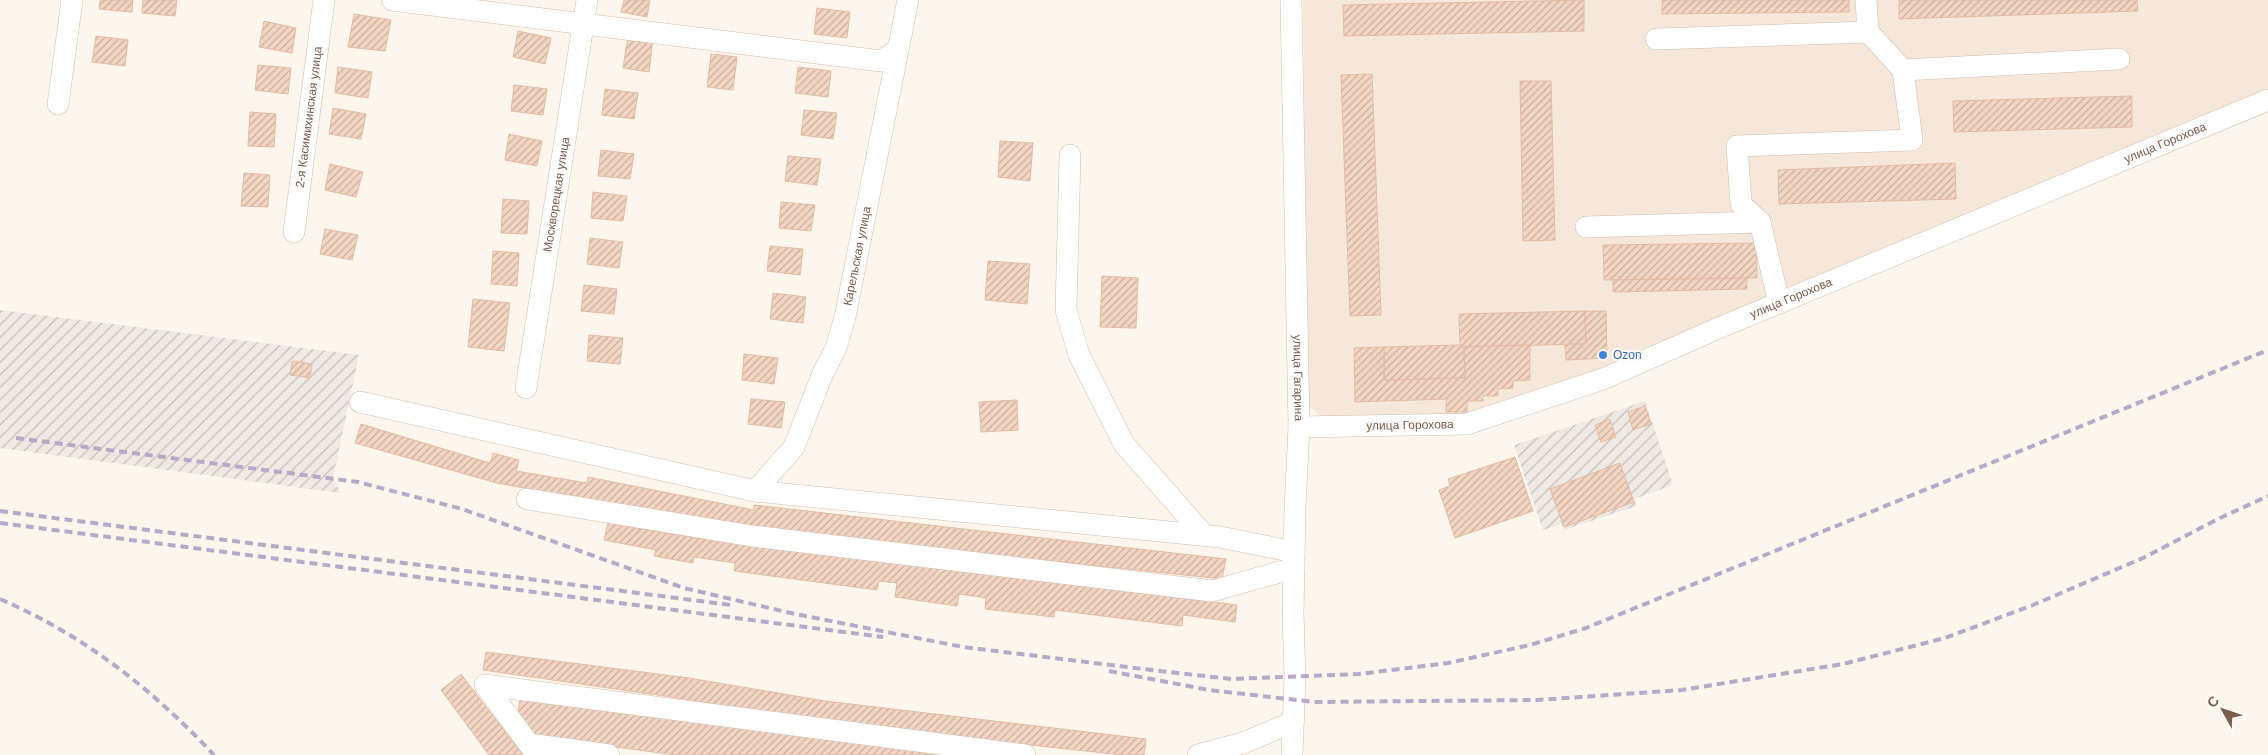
<svg xmlns="http://www.w3.org/2000/svg" width="2268" height="755" font-family="Helvetica,sans-serif">
<style>
.residential{fill:#f5e8da}
.industrial{fill:url(#industrial-furrows)}
.building{fill:url(#building-hatch);stroke:#e6bba3}
.lines{fill:none;stroke-linecap:round;stroke-linejoin:round}
.minor-casing{stroke:#d1beb0;stroke-width:22}
.minor{stroke:#fff;stroke-width:21}
.rail{stroke:#b9a8c9;stroke-width:4;stroke-dasharray:8 5;stroke-linecap:butt}
.shop-dot{fill:#3f7fe0;stroke:#fffaf3;stroke-width:2}
.labels{text-anchor:middle;stroke-width:4;stroke-linejoin:round;paint-order:stroke}
.street-label{font-size:12px;fill:#7a5c4d;stroke:#fffaf3}
.shop-label{font-size:12px;fill:#366cbe;stroke:#fffaf3;text-anchor:start}
</style>
<defs>
<pattern id="industrial-furrows" width="10" height="10" patternUnits="userSpaceOnUse" patternTransform="scale(1.25)"><rect width="10" height="10" fill="#efe9e4"/><path d="M-1 1l2-2M0 10L10 0M9 11l2-2" fill="none" stroke="#c7c0bb"/></pattern>
<pattern id="building-hatch" width="6" height="6" patternUnits="userSpaceOnUse" patternTransform="scale(1.25)"><rect width="6" height="6" fill="#f3d5c3"/><path d="M-1 1l2-2M0 6l6-6M5 7l2-2" fill="none" stroke="#cab0a1"/></pattern>
</defs>
<rect width="100%" height="100%" fill="#fdf6ec"/>
<polygon class="residential" points="1303,0 2268,0 2268,88 1719,319 1599,372 1466,418 1322,417 1310,407 1307,400"/>
<g class="industrial">
<polygon points="0,310 359,355 333,478 341,493 0,448"/>
<polygon points="1645,401 1673,485 1634,499 1637,506 1564,530 1562,524 1543,530 1514,445"/>
</g>
<g class="building">
<polygon points="100,0 133,0 132,12 99,9"/>
<polygon points="143,0 177,0 175,16 142,13"/>
<polygon points="624,0 650,0 647,17 621,12"/>
<polygon points="1584,0 1584,31 1344,36 1343,5"/>
<polygon points="1662,0 1849,0 1849,12 1662,14"/>
<polygon points="1899,0 2137,0 2138,11 1899,19"/>
<polygon points="817,8 850,12 847,38 814,34"/>
<polygon points="354,14 391,20 385,51 348,47"/>
<polygon points="264,21 296,28 292,53 259,47"/>
<polygon points="518,31 551,38 545,64 513,57"/>
<polygon points="96,36 128,40 125,66 92,62"/>
<polygon points="628,36 653,39 649,72 623,68"/>
<polygon points="711,54 737,57 733,90 707,87"/>
<polygon points="258,65 291,68 288,94 255,90"/>
<polygon points="338,67 372,72 368,98 335,93"/>
<polygon points="798,67 831,71 828,97 795,93"/>
<polygon points="1372,74 1381,315 1350,316 1341,75"/>
<polygon points="1520,81 1551,81 1555,240 1523,241"/>
<polygon points="514,85 547,89 543,115 511,111"/>
<polygon points="605,89 638,93 634,119 602,115"/>
<polygon points="2132,96 2132,127 1954,132 1953,101"/>
<polygon points="333,108 366,114 361,139 329,134"/>
<polygon points="804,110 837,113 833,139 801,135"/>
<polygon points="250,112 276,114 274,147 248,146"/>
<polygon points="509,134 542,141 537,166 505,160"/>
<polygon points="1000,141 1033,143 1030,181 998,177"/>
<polygon points="601,150 634,154 630,179 598,176"/>
<polygon points="788,156 821,159 817,185 785,181"/>
<polygon points="1955,163 1956,199 1779,204 1778,170"/>
<polygon points="330,164 363,172 356,197 325,190"/>
<polygon points="244,173 270,175 268,207 241,206"/>
<polygon points="593,192 627,196 623,221 591,218"/>
<polygon points="503,199 529,201 527,234 501,233"/>
<polygon points="781,202 815,205 811,231 779,228"/>
<polygon points="325,229 358,235 352,260 320,254"/>
<polygon points="590,238 623,242 619,268 587,264"/>
<polygon points="1756,243 1757,278 1604,280 1603,245"/>
<polygon points="770,246 803,249 800,275 767,271"/>
<polygon points="493,251 519,253 517,286 491,284"/>
<polygon points="988,261 1030,264 1027,304 985,300"/>
<polygon points="1102,276 1138,278 1136,328 1100,327"/>
<polygon points="1747,278 1747,289 1613,292 1613,280"/>
<polygon points="584,285 617,289 614,314 581,311"/>
<polygon points="773,293 806,297 803,323 770,319"/>
<polygon points="473,299 510,303 504,351 468,347"/>
<polygon points="1585,311 1586,344 1464,347 1465,378 1384,380 1384,347 1460,345 1459,314"/>
<polygon points="1585,311 1606,311 1607,358 1566,360 1565,344 1586,344"/>
<polygon points="589,335 623,338 620,364 587,361"/>
<polygon points="1530,345 1530,380 1513,381 1513,388 1498,389 1498,396 1483,396 1483,401 1467,401 1467,412 1446,412 1446,399 1355,402 1354,348 1384,347 1384,380 1465,378 1464,347"/>
<polygon points="744,354 778,358 774,384 742,380"/>
<polygon points="292,361 312,364 310,378 290,375"/>
<polygon points="751,399 785,402 781,428 748,424"/>
<polygon points="1017,400 1018,430 981,432 979,402"/>
<polygon points="1645,406 1651,424 1633,430 1628,412"/>
<polygon points="1610,419 1616,437 1601,442 1595,425"/>
<polygon points="361,424 490,463 493,453 519,460 516,471 587,483 588,477 754,510 754,505 1226,559 1222,579 748,529 497,483 355,443"/>
<polygon points="1515,457 1533,511 1455,538 1439,490 1450,486 1448,479"/>
<polygon points="1620,463 1634,502 1564,527 1550,489"/>
<polygon points="608,523 707,540 1237,605 1235,622 1183,615 1182,626 1055,610 1054,617 985,609 986,598 959,594 957,606 895,597 897,583 879,581 877,590 734,571 735,563 694,557 693,563 654,556 656,550 604,540"/>
<polygon points="486,652 689,678 825,701 1146,739 1144,755 1122,755 821,722 685,699 483,670"/>
<polygon points="461,674 523,755 489,755 441,690"/>
<polygon points="520,700 954,755 675,755 535,736 517,717"/>
</g>
<g class="lines">
<g class="minor-casing">
<g id="minor">
<polyline points="392,0 881,61 898,49"/>
<path id="s1" d="M 1291,0 L 1299,427 L 1295,508 L 1293,613 L 1295,678 L 1292,755"/>
<polyline points="1866,0 1868,32"/>
<polyline points="1656,39 1868,32 1903,70"/>
<polyline points="58,104 72,0"/>
<polyline points="1070,155 1066,310 1079,355 1124,444 1204,535"/>
<polyline points="1760,222 1741,204 1737,146 1912,140 1903,70 2119,59"/>
<polyline points="1586,227 1760,222 1779,303"/>
<path id="s2" d="M 294,232 L 324,0"/>
<path id="s3" d="M 526,388 L 587,0"/>
<polyline points="360,402 755,491 1220,537 1294,552"/>
<path id="s4" d="M 1299,427 L 1467,424 L 1603,379 L 1721,327 L 2268,100"/>
<path id="s5" d="M 755,491 L 794,447 L 823,373 L 836,348 L 845,317 L 908,0"/>
<polyline points="527,499 752,536 1212,591 1294,568"/>
<polyline points="529,744 609,755"/>
<polyline points="537,755 485,685 1025,755"/>
<polyline points="1198,755 1243,743 1293,722"/>
</g>
</g>
<use href="#minor" class="minor"/>
<g class="rail">
<polyline points="16,438 358,482 462,509 684,588 795,614 963,647 1160,671 1231,679 1359,674 1448,663 1530,645 1586,628 2268,350"/>
<polyline points="0,511 731,605"/>
<polyline points="0,523 883,637"/>
<path d="M 0,599 C 85,636 151,688 214,755"/>
<polyline points="1109,671 1209,690 1314,702 1537,700 1682,690 1843,664 1945,638 2033,605 2143,558 2220,518 2268,496"/>
</g>
</g>
<circle class="shop-dot" cx="1603" cy="355" r="5"/>
<g class="labels">
<g class="street-label">
<text dy="4" stroke="none"><textPath href="#s2" startOffset="116">2-я Касимихинская улица</textPath></text>
<text dy="4" stroke="none"><textPath href="#s4" startOffset="921">улица Горохова</textPath></text>
<text dy="4" stroke="none"><textPath href="#s3" startOffset="196">Москворецкая улица</textPath></text>
<text dy="4" stroke="none"><textPath href="#s5" startOffset="261">Карельская улица</textPath></text>
<text dy="4" stroke="none"><textPath href="#s4" startOffset="516">улица Горохова</textPath></text>
<text dy="4" stroke="none"><textPath href="#s1" startOffset="378">улица Гагарина</textPath></text>
<text dy="4" stroke="none"><textPath href="#s4" startOffset="111">улица Горохова</textPath></text>
</g>
<g class="shop-label">
<text x="1613" y="359">Ozon</text>
</g>
</g>
<g transform="translate(2223 710) rotate(310)" stroke="#fffaf3" stroke-width="4" paint-order="stroke">
<path d="M0-4L9 19L0 12L-9 19Z" fill="#7a5c4d"/>
<text y="-8" font-size="14" font-weight="bold" text-anchor="middle" fill="#7a5c4d">С</text>
</g>
</svg>
